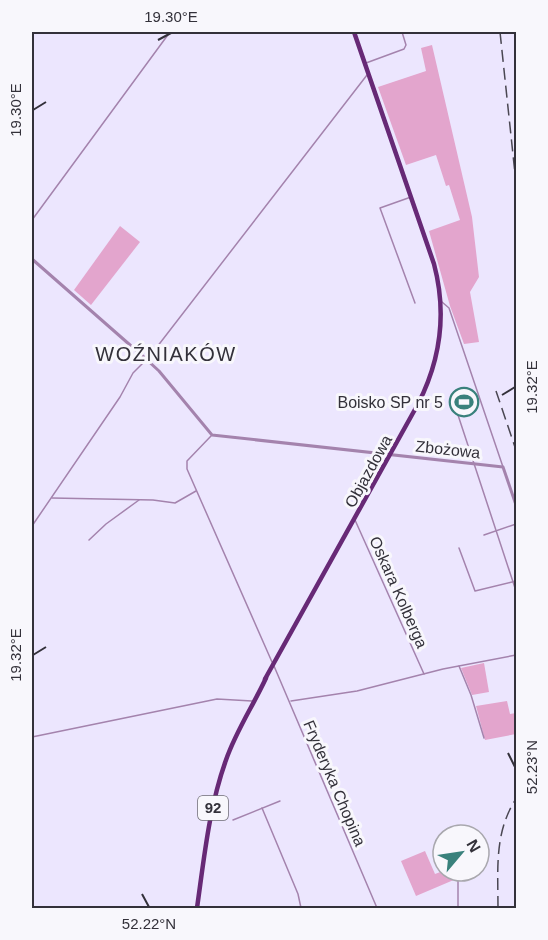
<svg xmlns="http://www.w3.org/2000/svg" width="548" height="940" font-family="Helvetica,sans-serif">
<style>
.green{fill:#e3a5cd}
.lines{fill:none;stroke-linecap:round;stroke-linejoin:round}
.minor{stroke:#a483ad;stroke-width:1.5}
.tertiary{stroke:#a483ad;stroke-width:3}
.primary{stroke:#672976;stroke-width:4.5}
.rail{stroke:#4a4752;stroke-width:1.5;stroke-dasharray:12 6;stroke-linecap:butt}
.ticks{fill:none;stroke:#33313a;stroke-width:2}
.labels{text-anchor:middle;stroke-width:6;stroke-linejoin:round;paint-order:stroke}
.shield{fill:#f8f7fc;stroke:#6e6c74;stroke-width:1.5}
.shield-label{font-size:15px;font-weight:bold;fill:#33313a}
.poi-label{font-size:16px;fill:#33313a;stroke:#f8f7fc;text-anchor:end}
.street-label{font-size:16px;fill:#33313a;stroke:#f8f7fc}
.quarter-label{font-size:20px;letter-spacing:1.5px;fill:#33313a;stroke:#f8f7fc}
.neatline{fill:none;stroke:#33313a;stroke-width:2}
.ticks-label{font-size:15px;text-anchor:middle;fill:#33313a}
</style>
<rect width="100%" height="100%" fill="#ece6fe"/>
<g class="green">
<polygon points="432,45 472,217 479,277 470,292 479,342 464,344 450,306 429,231 460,220 449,185 446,186 436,155 406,165 378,87 426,71 421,48"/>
<polygon points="120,226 140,242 91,305 74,290"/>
<polygon points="484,663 489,692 472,695 461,668"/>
<polygon points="507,701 510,714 516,713 516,734 485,740 476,706"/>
<polygon points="425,851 435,874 443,871 456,871 456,879 416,896 401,861"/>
</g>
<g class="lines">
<g class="minor">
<polyline points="366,63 404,49 406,45 402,32"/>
<polyline points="411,197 380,208 415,303"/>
<polyline points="32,220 170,32"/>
<polyline points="442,302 449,308 503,467"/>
<polyline points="457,412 516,591"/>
<polyline points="211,436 187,461 187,469 272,662"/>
<polyline points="52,498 153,500 175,503 196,491"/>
<polyline points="355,520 424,674"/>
<polyline points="32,526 120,397 133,373 150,356 367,75"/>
<polyline points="484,535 516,524"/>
<polyline points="89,540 106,524 139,500"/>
<polyline points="459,548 475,591 516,581"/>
<polyline points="274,666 377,908"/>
<polyline points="459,666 471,695 484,738"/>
<polyline points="291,701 357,691 443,669 516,655"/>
<polyline points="32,737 217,699 252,701"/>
<polyline points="262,808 298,894 301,908"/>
<polyline points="233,820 280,801"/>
<polyline points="458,871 458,908"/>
</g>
<polyline class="tertiary" points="32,259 146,359 159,371 212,435 503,467 516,505"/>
<g class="primary">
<path d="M 265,679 L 418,404 C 441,359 447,313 434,264 L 354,32"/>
<path d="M 197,908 C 204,859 209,807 226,760 C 236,731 253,706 266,678"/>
</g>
<g class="rail">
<polyline points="500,32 516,183"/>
<polyline points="496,391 516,450"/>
<path d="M 498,908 C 498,870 494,832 516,799"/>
</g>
</g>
<path class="ticks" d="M 158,40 L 171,33M 33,110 L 46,102M 502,395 L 515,387M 33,655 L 46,647M 508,753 L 515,767M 142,894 L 149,907"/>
<defs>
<g id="stadium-ring" transform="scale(1.5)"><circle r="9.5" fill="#f8f7fc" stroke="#39817c" stroke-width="1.5"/><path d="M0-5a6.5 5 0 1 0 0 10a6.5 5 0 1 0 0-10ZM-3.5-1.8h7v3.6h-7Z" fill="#39817c"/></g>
</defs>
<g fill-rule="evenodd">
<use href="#stadium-ring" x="464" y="402"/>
</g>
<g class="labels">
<rect class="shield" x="198" y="796" width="30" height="24" rx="4.5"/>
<g class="shield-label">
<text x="213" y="813">92</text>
</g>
<g class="poi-label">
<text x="443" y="408">Boisko SP nr 5</text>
</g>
<g class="street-label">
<text transform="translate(448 449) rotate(6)" y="6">Zbożowa</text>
<text transform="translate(368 471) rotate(-61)" y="6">Objazdowa</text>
<text transform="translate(399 592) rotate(66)" y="6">Oskara Kolberga</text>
<text transform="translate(335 783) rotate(67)" y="6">Fryderyka Chopina</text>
</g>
<g class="quarter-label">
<text x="166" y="361">WOŹNIAKÓW</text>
</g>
</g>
<rect width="548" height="940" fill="none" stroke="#f8f7fc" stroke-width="66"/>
<g transform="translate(461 853) rotate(61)"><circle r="28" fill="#f8f7fc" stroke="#a9a8ae" stroke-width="1.5"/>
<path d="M0-4.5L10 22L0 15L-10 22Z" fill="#39817c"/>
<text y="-9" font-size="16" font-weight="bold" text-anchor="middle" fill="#33313a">N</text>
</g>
<rect x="33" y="33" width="482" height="874" class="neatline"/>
<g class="ticks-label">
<text x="171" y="22">19.30°E</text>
<text transform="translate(16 110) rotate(-90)" y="5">19.30°E</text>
<text transform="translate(532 387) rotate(-90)" y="5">19.32°E</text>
<text transform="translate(16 655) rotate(-90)" y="5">19.32°E</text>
<text transform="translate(532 767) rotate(-90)" y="5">52.23°N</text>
<text x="149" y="929">52.22°N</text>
</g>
</svg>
